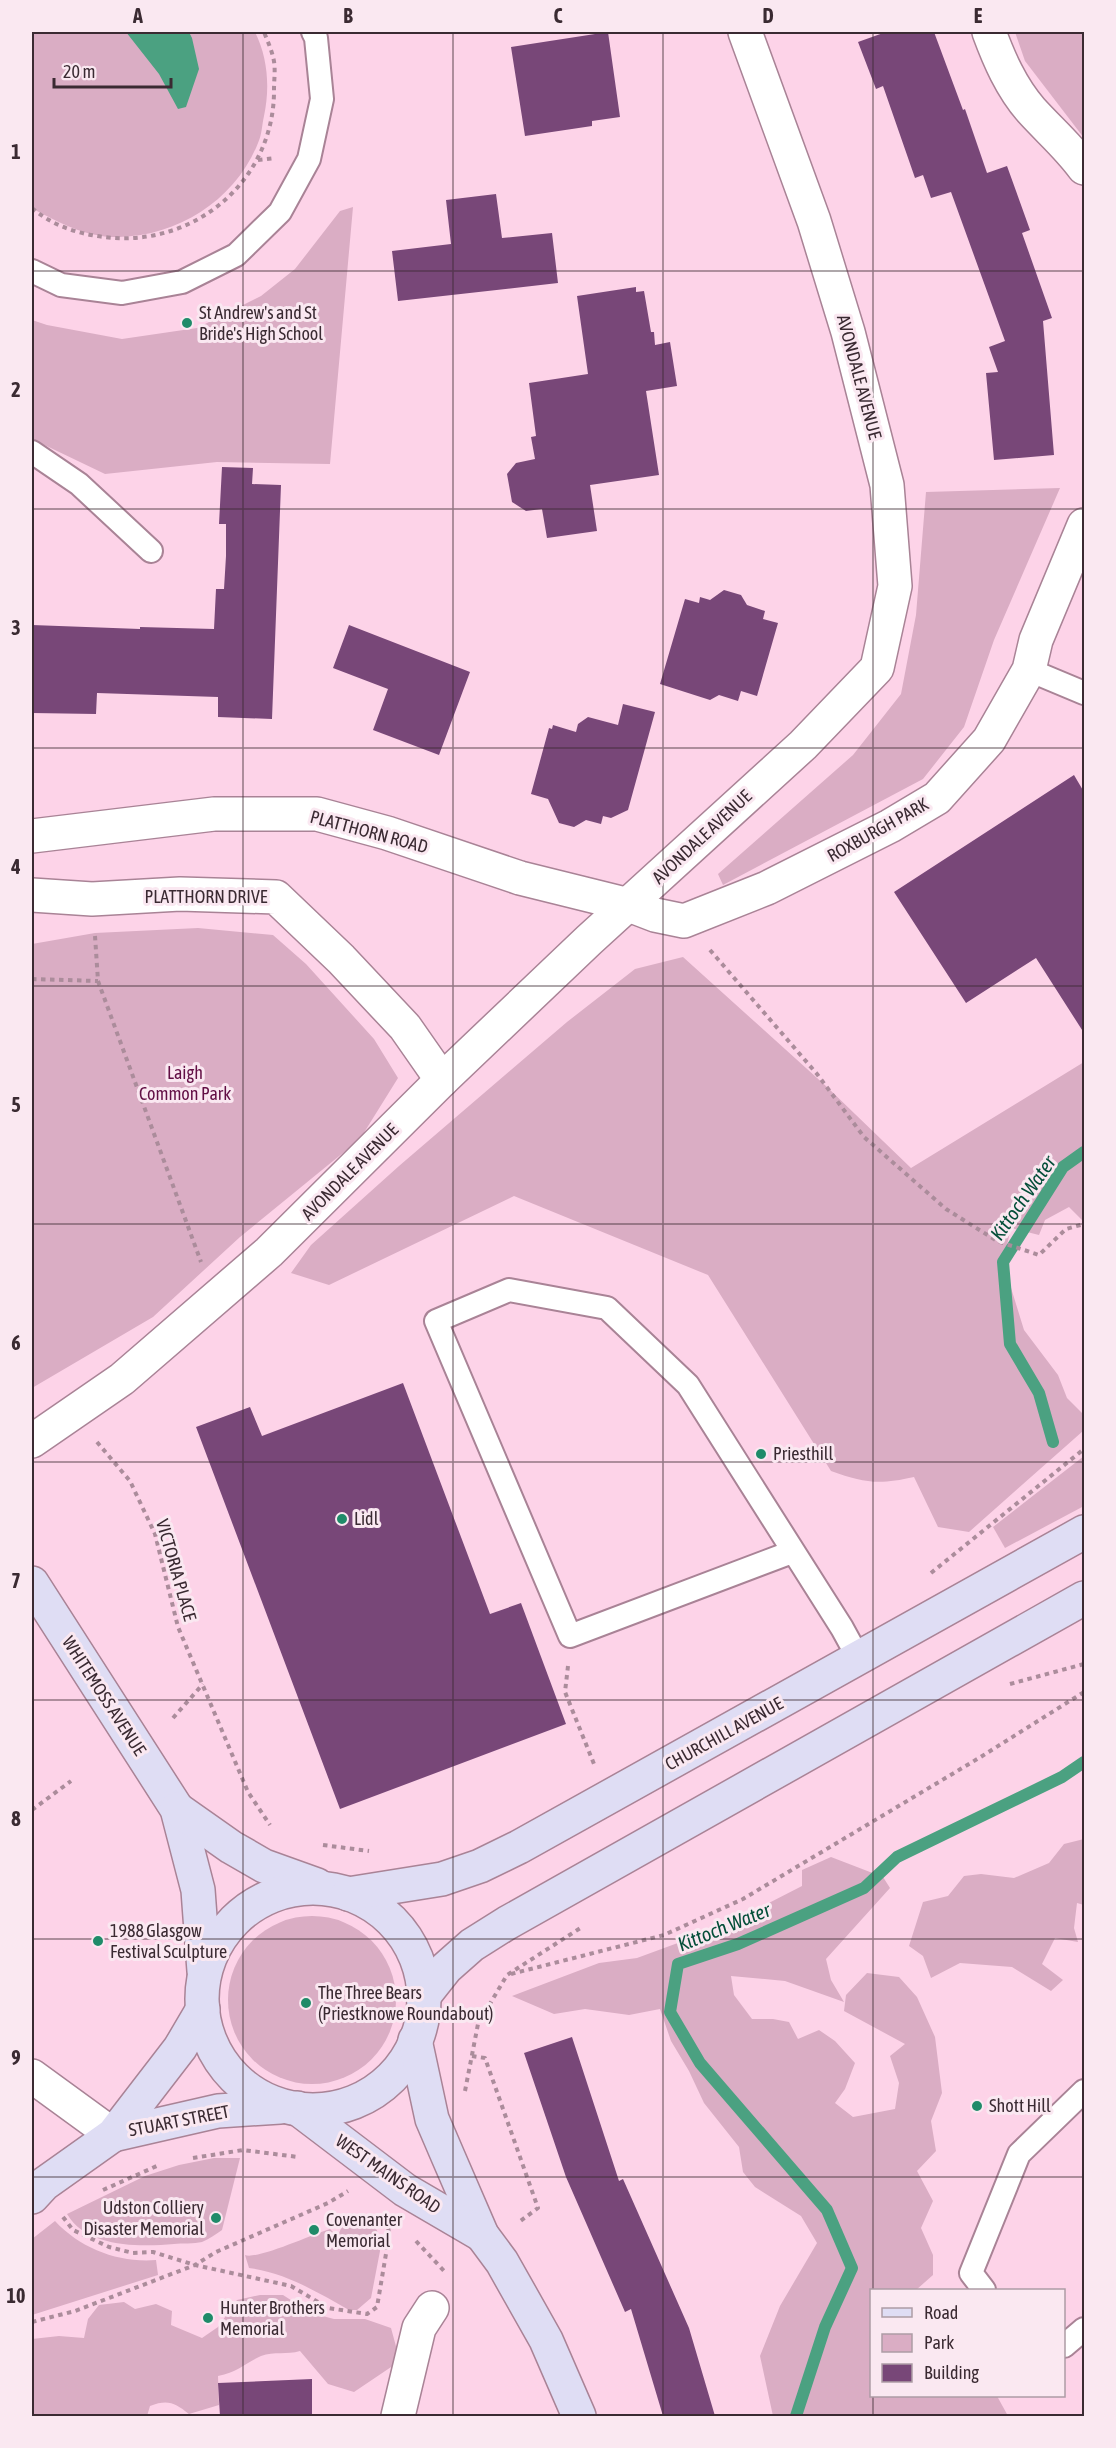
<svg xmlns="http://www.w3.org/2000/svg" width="1116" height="2448" font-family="'Asap Condensed',sans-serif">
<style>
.green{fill:#daadc4}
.water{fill:#4ba181}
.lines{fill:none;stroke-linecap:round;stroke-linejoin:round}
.stream{stroke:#4ba181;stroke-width:12}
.building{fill:#784778}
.lane-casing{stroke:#a98396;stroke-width:26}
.street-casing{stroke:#a98396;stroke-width:36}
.secondary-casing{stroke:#a98396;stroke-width:36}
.path{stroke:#ab8c9b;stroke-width:4;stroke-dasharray:4.5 4.5;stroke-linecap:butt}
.lane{stroke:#fff;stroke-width:22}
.street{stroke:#fff;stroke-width:33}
.secondary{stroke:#dfddf4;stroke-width:33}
.grid{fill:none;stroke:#3a2a32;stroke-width:1.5;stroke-opacity:0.55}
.poi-dot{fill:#1f8b69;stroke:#fae8f1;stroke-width:2}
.labels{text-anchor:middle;stroke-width:6;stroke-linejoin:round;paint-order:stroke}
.poi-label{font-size:18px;fill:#3a2a32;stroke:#fae8f1;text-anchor:start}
.street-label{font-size:18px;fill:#3a2a32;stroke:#fae8f1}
.park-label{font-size:18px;fill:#620f45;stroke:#fae8f1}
.water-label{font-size:20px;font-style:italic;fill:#054f3a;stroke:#fae8f1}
.neatline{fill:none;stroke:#3a2a32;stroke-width:2}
.grid-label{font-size:20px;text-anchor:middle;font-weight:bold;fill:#3a2a32}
</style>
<rect width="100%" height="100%" fill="#fdd3e8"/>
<g class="green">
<path d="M 32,32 L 255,32 C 268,58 270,88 264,116 C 262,124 262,135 258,143 C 236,199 179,236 119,237 C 87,238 60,223 33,209 L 32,207 Z"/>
<polygon points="1015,32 1084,32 1084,138 1025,61"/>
<polygon points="353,207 330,464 217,462 105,474 32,439 32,320 47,325 122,339 197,328 261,296 295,269 340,211"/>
<polygon points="1060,488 994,640 964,727 923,779 723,885 718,874 853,755 901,694 916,615 926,492"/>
<polygon points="198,928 273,935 306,964 374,1039 398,1078 360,1139 240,1237 153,1317 32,1388 32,944 95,933"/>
<path d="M 683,957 L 827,1087 L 911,1168 L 1084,1062 L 1084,1222 L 1069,1207 L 1045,1220 L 1039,1235 L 1011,1228 L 1003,1262 L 1024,1330 L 1058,1375 L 1067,1398 L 1083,1414 L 1083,1431 L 969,1532 L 938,1527 L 914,1477 C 879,1485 864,1483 831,1471 L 708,1275 L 514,1196 L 329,1285 L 291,1273 L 311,1245 L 399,1166 L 567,1022 L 635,969 Z"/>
<polygon points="1084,1456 1084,1506 1005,1548 993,1527"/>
<polygon points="1084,1839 1084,1905 1077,1903 1074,1928 1078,1942 1055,1938 1042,1964 1063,1980 1051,1991 1012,1967 960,1963 931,1978 923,1956 909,1946 923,1902 948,1896 964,1876 981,1874 1014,1878 1049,1863 1064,1844"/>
<polygon points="831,1857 883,1877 890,1888 826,1959 831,1980 844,2002 785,1981 731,1976 734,1995 752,2019 773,2019 789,2022 798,2039 819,2030 835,2041 855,2063 845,2089 835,2103 853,2117 895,2109 899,2083 890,2056 905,2044 844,2011 846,1995 867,1973 899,1977 917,1997 935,2037 942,2093 931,2121 936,2151 917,2171 933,2201 921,2228 933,2255 933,2275 916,2290 872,2290 872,2396 997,2396 1008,2416 773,2416 760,2356 780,2306 817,2243 801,2216 755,2187 743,2172 739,2147 704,2103 689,2071 671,2041 660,2009 629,2015 585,2009 554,2014 512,1996 599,1963 637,1958 724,1926 802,1886 802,1870"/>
<circle cx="312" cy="2000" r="84"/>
<path d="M 214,2158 L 240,2158 L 222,2230 C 216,2234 209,2239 202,2242 C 194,2244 182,2243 174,2244 C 140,2247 87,2248 67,2214 L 145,2176 L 179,2165 Z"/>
<path d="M 353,2213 L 377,2230 L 380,2251 L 371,2298 L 357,2310 L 349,2310 C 317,2292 286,2273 249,2268 L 245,2255 C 257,2260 313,2234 330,2229 L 334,2233 L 339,2233 L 344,2222 Z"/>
<path d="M 55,2221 C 81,2249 119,2263 156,2260 L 158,2275 L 32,2315 L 32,2239 Z"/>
<path d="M 260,2295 L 283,2295 L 311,2313 L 334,2319 L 365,2319 L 391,2328 L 400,2361 L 354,2392 L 328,2384 L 300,2351 C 287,2355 274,2351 261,2356 C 245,2363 238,2372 218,2376 L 219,2405 L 189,2414 C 175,2403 168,2399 150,2406 L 147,2416 L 32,2416 L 32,2339 L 59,2336 L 84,2338 L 88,2319 L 99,2305 L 124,2302 L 135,2309 L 156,2304 L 172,2311 L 171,2325 L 202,2338 L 218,2327 L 237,2300 Z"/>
</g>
<polygon class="water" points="126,32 189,32 192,38 199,69 186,107 178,109 159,74"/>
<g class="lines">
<g class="stream">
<polyline points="1053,1442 1039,1393 1010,1344 1003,1262 1063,1167 1084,1152"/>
<polyline points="796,2416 825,2327 852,2268 827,2210 700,2063 670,2012 678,1964 738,1944 864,1888 897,1857 1062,1777 1084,1762"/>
</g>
</g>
<g class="building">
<polygon points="608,32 620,117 592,121 592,126 525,136 511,47"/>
<polygon points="886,32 934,32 963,110 965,109 987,173 1007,166 1030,230 1022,233 1052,318 1043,321 1054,455 994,460 986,373 998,372 989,347 1005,341 951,192 931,198 923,175 915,178 883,86 876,89 858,42"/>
<polygon points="496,194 502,238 552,233 558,283 398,301 392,251 451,244 446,200"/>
<polygon points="636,287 636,292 644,291 651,332 654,332 655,345 670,342 677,386 646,391 659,475 590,485 597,531 547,538 542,509 526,511 512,502 507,474 516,463 535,459 531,437 536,436 529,383 588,374 577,296"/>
<polygon points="222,467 253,468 252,484 281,485 272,719 218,717 218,697 97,693 96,714 32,713 32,625 140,629 140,627 214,629 216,589 224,589 226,556 226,524 219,524"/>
<polygon points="724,590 741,595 747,605 765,611 763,619 778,623 757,696 741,691 738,701 719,695 710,700 660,684 685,599 699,603 700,597 710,600"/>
<polygon points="349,625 470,672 439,755 373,730 388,689 333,668"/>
<polygon points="623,704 655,712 628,810 611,818 603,816 601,824 586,820 574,827 559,823 548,799 531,794 549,728 552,729 553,725 576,732 578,724 588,717 618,725"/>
<polygon points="1074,775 1084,792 1084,1033 1036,958 966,1003 894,892"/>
<polygon points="403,1383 490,1614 521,1603 566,1724 340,1809 196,1427 250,1407 262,1436"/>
<polygon points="572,2037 619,2181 623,2179 689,2328 715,2416 663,2416 631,2309 625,2312 566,2177 524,2053"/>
<polygon points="312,2379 312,2416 220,2416 218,2383"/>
</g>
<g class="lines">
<g class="lane-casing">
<g id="lane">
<polyline points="32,271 61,285 122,293 182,282 236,255 280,212 309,159 322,99 316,38 313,32"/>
<polyline points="32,452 79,484 151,551"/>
<polyline points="1029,670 1084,693"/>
<polyline points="792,1552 570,1636 436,1321 509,1290 607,1308 688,1385 842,1628 859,1659"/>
<polyline points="984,2290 971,2273 1019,2154 1084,2091"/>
<polyline points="1064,2346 1084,2329"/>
</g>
</g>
<g class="street-casing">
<g id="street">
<path d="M 989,32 C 999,59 1011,87 1031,110 C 1049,130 1068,146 1084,168"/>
<polyline points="32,836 214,814 317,814 387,833 520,878 629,905 655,915 684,921 767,888 890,826 937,798 989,740 1029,670 1036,640 1084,525"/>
<polyline points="32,895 92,899 180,894 276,897 341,959 405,1027 442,1080"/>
<polyline points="32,1441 122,1379 269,1252 442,1080 589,940 803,745 877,668 895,586 887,485 848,332 814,221 745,32"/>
<polyline points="32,2076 113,2135"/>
<polyline points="398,2416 419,2328 432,2308"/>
</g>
</g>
<g class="secondary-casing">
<g id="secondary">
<polyline points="32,1583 177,1809 198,1890 204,1971"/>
<polyline points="177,1809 231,1847 264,1866 317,1885"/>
<circle cx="313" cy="1999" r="111"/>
<polyline points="348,1894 442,1879 480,1866 519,1847 1084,1532"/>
<polyline points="423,1997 446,1968 472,1945 507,1923 1084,1598"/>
<polyline points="415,2040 432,2119 447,2154 482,2235 502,2262 546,2340 579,2416"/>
<polyline points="297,2108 405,2190 482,2235"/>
<polyline points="113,2135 218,2111 280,2107"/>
<polyline points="32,2197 44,2184 113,2135 180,2048 203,2009"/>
</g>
</g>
<g class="path">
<polyline points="258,160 275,158"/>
<path d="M 32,208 C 55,228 85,236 115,238 C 201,243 275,176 274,89 C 274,79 276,67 273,57 C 271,48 267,40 264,32"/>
<polyline points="95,936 98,981 201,1262"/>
<polyline points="710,950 817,1074 864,1137 946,1209 997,1241 1039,1255 1066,1229 1084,1224"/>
<polyline points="32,979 98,981"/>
<polyline points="97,1442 130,1481 155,1534 178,1627 248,1792 270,1825"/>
<polyline points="931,1573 1084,1449"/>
<polyline points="568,1666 565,1692 594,1764"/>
<polyline points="1010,1684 1084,1664"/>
<polyline points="173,1718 203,1684"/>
<polyline points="32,1810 71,1781"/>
<polyline points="323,1845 369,1851"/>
<polyline points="511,1974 664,1935 743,1899 979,1758 1084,1692"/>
<polyline points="472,2056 485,2058 538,2208 519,2222"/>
<polyline points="465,2091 478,2024 507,1975 582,1927"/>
<polyline points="193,2158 243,2150 298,2157"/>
<polyline points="103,2190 159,2165"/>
<polyline points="63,2217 73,2230 109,2247 133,2253 153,2252 195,2265 291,2286 328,2308 367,2314 377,2307 389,2236 388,2224 385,2222"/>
<polyline points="416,2241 446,2273"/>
<polyline points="32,2322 75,2311 195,2265 216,2252 328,2203 348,2191"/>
</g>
<use href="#lane" class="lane"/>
<use href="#street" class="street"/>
<use href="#secondary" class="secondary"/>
</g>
<path class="grid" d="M 243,32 L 243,2416M 453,32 L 453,2416M 663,32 L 663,2416M 873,32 L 873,2290M 32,271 L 1084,271M 32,509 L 1084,509M 32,748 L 1084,748M 32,986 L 1084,986M 32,1224 L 1084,1224M 32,1462 L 1084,1462M 32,1700 L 1084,1700M 32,1939 L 1084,1939M 32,2177 L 1084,2177M 873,2396 L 873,2416"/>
<g class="poi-dot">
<circle cx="187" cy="323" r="6"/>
<circle cx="761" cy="1454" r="6"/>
<circle cx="342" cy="1519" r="6"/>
<circle cx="98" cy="1941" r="6"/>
<circle cx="306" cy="2003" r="6"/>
<circle cx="977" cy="2106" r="6"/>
<circle cx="216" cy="2218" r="6"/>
<circle cx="314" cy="2230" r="6"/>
<circle cx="208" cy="2318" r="6"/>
</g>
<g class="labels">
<g class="poi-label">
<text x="199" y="319">St Andrew's and St<tspan x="199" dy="21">Bride's High School</tspan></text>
<text x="773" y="1460">Priesthill</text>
<text x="354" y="1525">Lidl</text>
<text x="110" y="1937">1988 Glasgow<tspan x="110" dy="21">Festival Sculpture</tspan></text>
<text x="318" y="1999">The Three Bears<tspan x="318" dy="21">(Priestknowe Roundabout)</tspan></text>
<text x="989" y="2112">Shott Hill</text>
<text x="204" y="2214" text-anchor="end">Udston Colliery<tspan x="204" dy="21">Disaster Memorial</tspan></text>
<text x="326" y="2226">Covenanter<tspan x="326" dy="21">Memorial</tspan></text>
<text x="220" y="2314">Hunter Brothers<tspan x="220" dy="21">Memorial</tspan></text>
</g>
<g class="street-label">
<text transform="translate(859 377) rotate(75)" y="6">AVONDALE AVENUE</text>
<text transform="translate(878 830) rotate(-29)" y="6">ROXBURGH PARK</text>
<text transform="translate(369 832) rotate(15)" y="6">PLATTHORN ROAD</text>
<text transform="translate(702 837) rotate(-43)" y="6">AVONDALE AVENUE</text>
<text x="206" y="903">PLATTHORN DRIVE</text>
<text transform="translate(350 1172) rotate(-45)" y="6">AVONDALE AVENUE</text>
<text transform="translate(176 1570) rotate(74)" y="6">VICTORIA PLACE</text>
<text transform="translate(104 1696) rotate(57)" y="6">WHITEMOSS AVENUE</text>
<text transform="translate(724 1734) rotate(-29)" y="6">CHURCHILL AVENUE</text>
<text transform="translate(179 2121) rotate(-11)" y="6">STUART STREET</text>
<text transform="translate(388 2174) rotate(35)" y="6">WEST MAINS ROAD</text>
</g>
<g class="park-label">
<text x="185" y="1079">Laigh<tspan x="185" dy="21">Common Park</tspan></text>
</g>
<g class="water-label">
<text transform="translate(1023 1198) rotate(-55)" y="7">Kittoch Water</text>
<text transform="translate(724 1927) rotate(-22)" y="7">Kittoch Water</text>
</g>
</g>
<rect width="1116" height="2448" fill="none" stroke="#fae8f1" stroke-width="66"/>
<rect x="870" y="2289" width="195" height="108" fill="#fae8f1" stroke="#ad9ca5" stroke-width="1.5"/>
<rect x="882" y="2308" width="30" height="9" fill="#dfddf4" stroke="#ad9ca5" stroke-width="1.5"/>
<text x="924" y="2319" font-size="18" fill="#3a2a32">Road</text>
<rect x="882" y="2334" width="30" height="18" fill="#daadc4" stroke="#ad9ca5" stroke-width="1.5"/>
<text x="924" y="2349" font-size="18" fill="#3a2a32">Park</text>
<rect x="882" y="2364" width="30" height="18" fill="#784778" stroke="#ad9ca5" stroke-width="1.5"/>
<text x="924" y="2379" font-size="18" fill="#3a2a32">Building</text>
<path d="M54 78v9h117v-9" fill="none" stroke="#3a2a32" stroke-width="3"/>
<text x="63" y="78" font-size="18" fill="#3a2a32" stroke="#fae8f1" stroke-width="4.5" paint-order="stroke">20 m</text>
<rect x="33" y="33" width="1050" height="2382" class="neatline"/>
<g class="grid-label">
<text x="138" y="23">A</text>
<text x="348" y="23">B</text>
<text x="558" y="23">C</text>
<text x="768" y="23">D</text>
<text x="978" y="23">E</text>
<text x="16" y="159">1</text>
<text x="16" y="397">2</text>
<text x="16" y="635">3</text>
<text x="16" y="874">4</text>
<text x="16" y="1112">5</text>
<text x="16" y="1350">6</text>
<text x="16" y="1588">7</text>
<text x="16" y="1826">8</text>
<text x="16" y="2065">9</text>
<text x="16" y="2303">10</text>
</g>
</svg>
